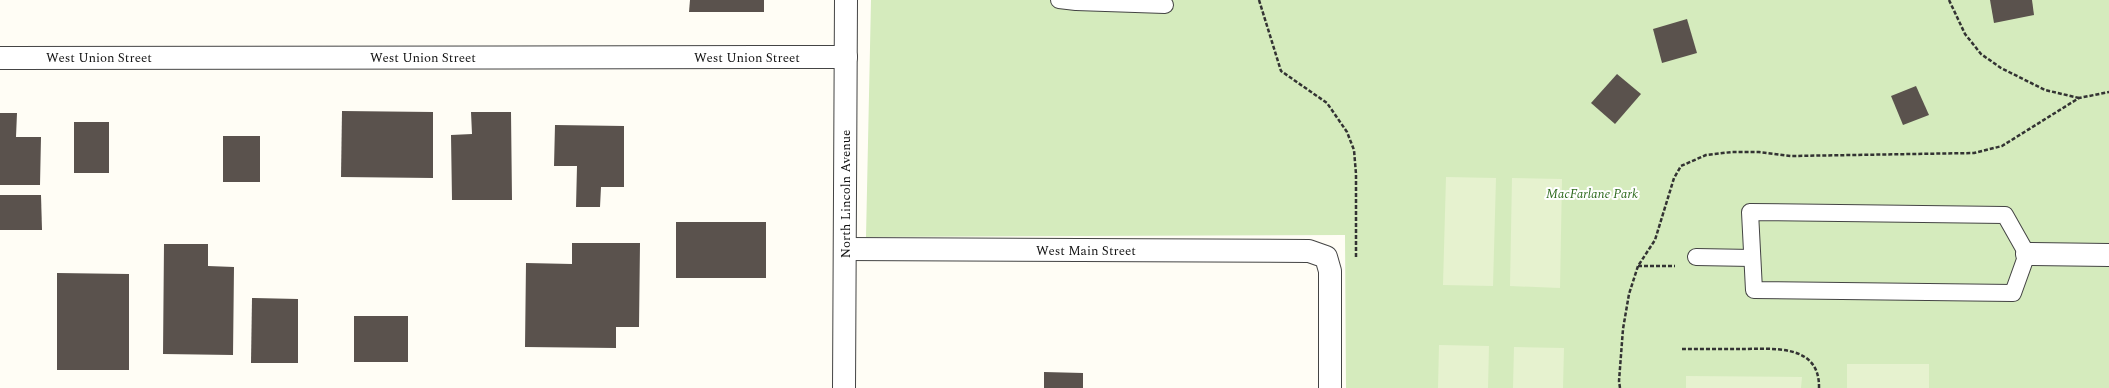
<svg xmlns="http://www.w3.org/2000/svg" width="2109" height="388" font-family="Spectral,serif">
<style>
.green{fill:#d5ebbd}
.pitch{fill:#e6f2cf}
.building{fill:#5a524d}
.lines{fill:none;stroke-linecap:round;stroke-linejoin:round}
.service-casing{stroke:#444;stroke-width:18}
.minor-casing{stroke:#444;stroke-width:24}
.path{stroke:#333;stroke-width:2.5;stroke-dasharray:4 2;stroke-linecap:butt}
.service{stroke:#fff;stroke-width:16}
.minor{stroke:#fff;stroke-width:22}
.labels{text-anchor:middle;stroke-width:4;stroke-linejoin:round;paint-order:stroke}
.street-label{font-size:13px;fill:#111;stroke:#fff}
.park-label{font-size:13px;font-style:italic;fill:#2f6b1f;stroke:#fff}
</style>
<rect width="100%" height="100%" fill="#fffdf5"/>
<polygon class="green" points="871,0 2109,0 2109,388 1346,388 1345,235 866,237"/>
<g class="pitch">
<polygon points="1446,177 1496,178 1493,286 1443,285"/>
<polygon points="1512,178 1562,179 1560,288 1510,286"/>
<polygon points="1439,345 1489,346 1488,388 1438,388"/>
<polygon points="1514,347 1564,348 1563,388 1513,388"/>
<rect x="1847" y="364" width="82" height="24"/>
<polygon points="1686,376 1802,377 1801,388 1686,388"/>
</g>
<g class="building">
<polygon points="690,0 764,0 764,12 689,12"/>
<polygon points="1990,0 2032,0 2034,15 1994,23"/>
<polygon points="1687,19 1697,53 1662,63 1653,29"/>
<polygon points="1617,74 1641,94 1615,124 1591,103"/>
<polygon points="1916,86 1929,115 1903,125 1891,96"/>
<polygon points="342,111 433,112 433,178 341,177"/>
<polygon points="471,112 511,112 512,200 452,200 451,135 472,134"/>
<polygon points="0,113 17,113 16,137 41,137 40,185 0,185"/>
<rect x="74" y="122" width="35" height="51"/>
<polygon points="555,125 624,126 624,187 601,187 600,207 576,207 577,166 554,166"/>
<rect x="223" y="136" width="37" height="46"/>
<polygon points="0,195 41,195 42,230 0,230"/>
<rect x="676" y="222" width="90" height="56"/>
<polygon points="572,243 640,243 639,327 616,327 616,348 525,347 526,263 572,264"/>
<polygon points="164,244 208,244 208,266 234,267 233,355 163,354"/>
<polygon points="57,273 129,274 129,370 57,370"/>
<polygon points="252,298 298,299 298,363 251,363"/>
<rect x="354" y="316" width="54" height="46"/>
<polygon points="1044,372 1083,373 1083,388 1044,388"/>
</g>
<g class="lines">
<g class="service-casing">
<g id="service">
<polyline points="1059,0 1076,2 1165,5"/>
<polygon points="1750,212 2005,215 2027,254 2013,293 1754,290"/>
<polyline points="1696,257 1752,258"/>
</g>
</g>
<g class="minor-casing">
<g id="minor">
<polyline points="0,58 846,57"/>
<polyline points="845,249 1309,251 1326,257 1330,271 1330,388"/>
<polyline points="2027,254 2109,255"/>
<polyline points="844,388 846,0"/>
</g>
</g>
<g class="path">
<polyline points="1259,0 1281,71 1327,103 1347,132 1354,150 1356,174 1356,258"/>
<polyline points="1949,0 1965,34 1981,54 2001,68 2045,90 2079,98"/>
<polyline points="1638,266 1675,266"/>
<path d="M 1682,349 C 1701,349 1721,349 1740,349 C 1772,349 1820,343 1819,388"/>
<polyline points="1620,388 1619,381 1623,329 1629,294 1638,266 1655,240 1674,178 1681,166 1706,155 1732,152 1759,152 1791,156 1974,153 2002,146 2079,98 2109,92"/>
</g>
<use href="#service" class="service"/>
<use href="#minor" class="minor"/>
</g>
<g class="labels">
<g class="street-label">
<text x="99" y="62">West Union Street</text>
<text x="423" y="62">West Union Street</text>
<text x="747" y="62">West Union Street</text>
<text transform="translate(845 194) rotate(-90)" y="5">North Lincoln Avenue</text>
<text x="1086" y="255">West Main Street</text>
</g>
<g class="park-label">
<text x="1592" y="198">MacFarlane Park</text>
</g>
</g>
</svg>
